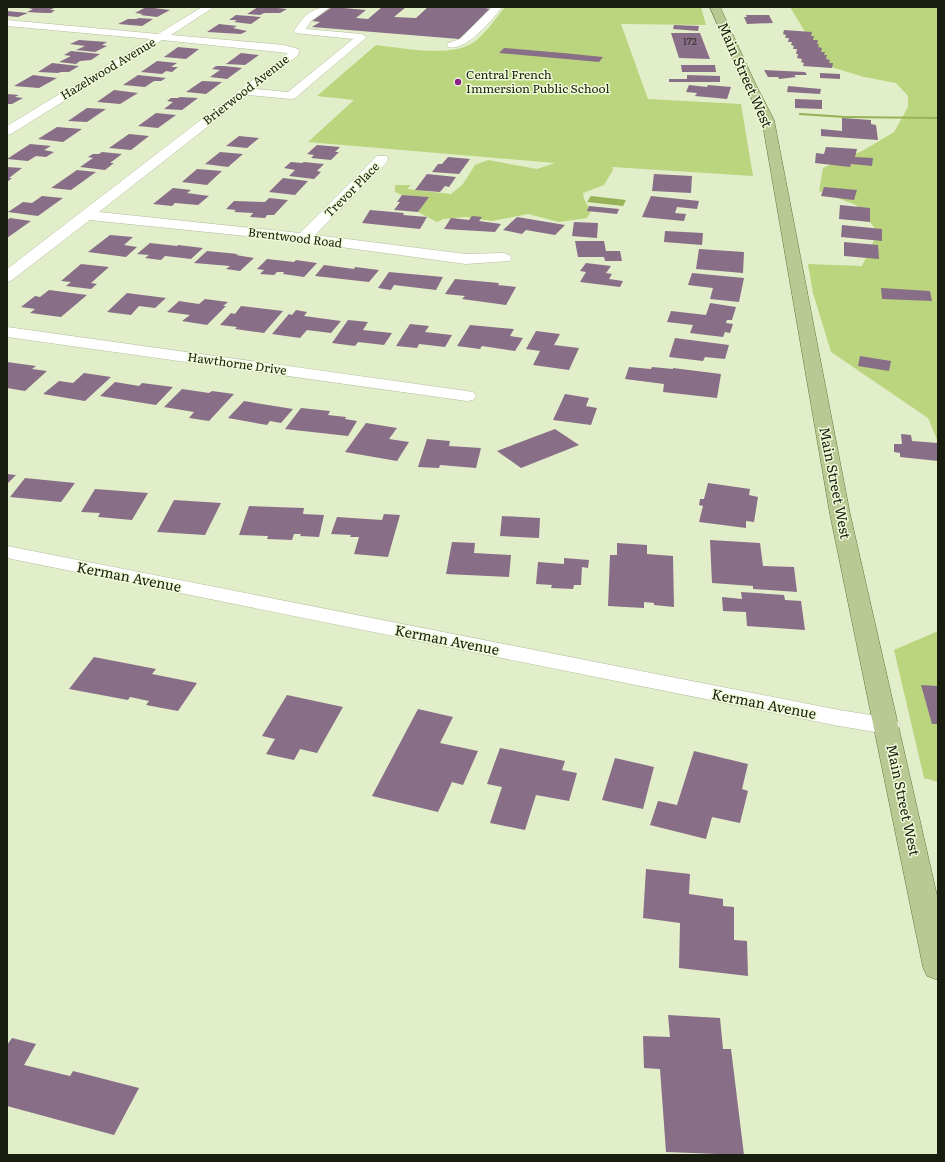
<svg xmlns="http://www.w3.org/2000/svg" width="945" height="1162" font-family="Literata,serif">
<style>
.green{fill:#bbd57f}
.water{fill:#98b258}
.lines{fill:none;stroke-linecap:round;stroke-linejoin:round}
.stream{fill:#98b258;fill-rule:evenodd}
.building{fill:#896e87}
.minor-casing{stroke:#b3be9c;stroke-width:1}
.major-casing{stroke:#647538;stroke-width:1}
.minor{fill:#fff;fill-rule:evenodd}
.major{fill:#bac994;fill-rule:evenodd}
.poi-dot{fill:#8a2288;stroke:#effbd7;stroke-width:1.5}
.labels{text-anchor:middle;stroke-width:3;stroke-linejoin:round;paint-order:stroke}
.far-number-label{font-size:10px;fill:#35312e}
.far-street-label{font-size:12px;fill:#191d10;stroke:#effbd7}
.far-poi-label{font-size:12px;fill:#191d10;stroke:#effbd7;text-anchor:start}
.street-label{font-size:14px;fill:#191d10;stroke:#effbd7}
</style>
<rect width="100%" height="100%" fill="#e2eeca"/>
<g class="green">
<path d="M 505,7 L 701,7 L 706,25 L 621,24 L 648,99 L 741,104 L 753,176 L 612,167 L 613,170 L 604,185 L 583,193 L 584,199 L 591,211 L 587,218 L 559,222 L 528,214 L 492,221 L 465,217 L 444,219 L 437,222 L 418,212 L 428,197 L 402,195 L 395,192 L 395,185 L 411,185 L 407,189 L 451,194 L 463,184 L 475,165 L 488,160 L 537,169 L 555,163 L 308,142 L 354,100 L 317,96 L 376,45 C 402,48 452,58 474,42 C 484,35 497,17 505,7 Z"/>
<polygon points="790,7 938,7 938,442 928,418 831,352 813,293 808,264 862,266 878,232 856,205 819,191 823,168 864,150 894,132 908,107 908,96 896,83 864,77 825,65"/>
<polygon points="938,631 938,782 924,778 894,650"/>
</g>
<polygon class="water" points="591,196 626,200 623,206 587,202"/>
<g class="lines">
<polygon class="stream" points="801,113 845,116 938,117 938,119 845,118 799,115 799,113"/>
</g>
<g class="building">
<polygon points="22,7 56,7 50,10 55,10 51,13 43,13 27,12 33,9"/>
<polygon points="146,7 170,10 157,17 140,15 143,14 135,13"/>
<polygon points="258,7 268,7 287,9 280,13 264,13 260,15 247,14"/>
<polygon points="332,7 366,10 356,18 368,19 382,7 406,7 394,17 416,18 428,7 478,7 491,9 459,39 312,27 320,22 312,21"/>
<polygon points="7,11 28,13 18,17 7,16"/>
<polygon points="236,15 261,17 251,24 234,22 237,20 229,20"/>
<polygon points="746,15 769,15 773,23 747,24 744,17 747,17"/>
<polygon points="139,18 153,19 142,26 118,24 128,19 136,19"/>
<polygon points="219,24 237,26 233,28 247,31 241,34 207,32"/>
<polygon points="674,25 699,26 698,31 673,29"/>
<polygon points="784,30 812,32 811,36 814,36 813,40 818,40 817,44 819,44 818,47 822,48 821,52 825,52 824,55 827,55 826,59 830,60 829,63 833,63 832,68 803,66 804,63 801,62 802,59 797,58 798,54 796,54 797,49 793,49 794,46 791,45 792,42 788,42 789,38 785,38 786,35 783,34"/>
<polygon points="671,33 700,33 710,59 679,58"/>
<polygon points="79,40 107,42 102,45 107,46 95,52 76,50 85,46 70,44"/>
<polygon points="178,47 199,49 186,59 164,57"/>
<polygon points="504,48 563,53 603,57 599,62 499,53"/>
<polygon points="71,51 100,54 91,60 80,61 76,64 59,62 71,56 64,55"/>
<polygon points="241,53 259,55 245,65 226,64"/>
<polygon points="157,61 177,63 171,67 178,67 172,72 166,71 162,74 141,72"/>
<polygon points="52,63 79,66 69,72 61,72 58,73 38,72"/>
<polygon points="681,65 715,65 716,72 682,72"/>
<polygon points="216,66 224,66 242,68 227,79 210,77 220,70 212,69"/>
<polygon points="764,70 805,72 807,75 794,75 796,77 779,79 778,77 768,77"/>
<polygon points="820,73 840,74 840,79 820,78"/>
<polygon points="33,75 57,78 39,88 14,86"/>
<polygon points="138,75 166,78 161,81 154,81 145,87 123,85"/>
<polygon points="687,75 720,76 720,82 669,82 669,79 687,79"/>
<polygon points="202,81 222,82 206,94 186,92"/>
<polygon points="689,85 707,87 708,85 731,87 727,99 695,96 697,93 686,92"/>
<polygon points="788,86 821,89 820,94 787,92"/>
<polygon points="114,90 138,93 120,104 97,102"/>
<polygon points="7,94 19,95 15,97 23,98 12,104 7,104"/>
<polygon points="180,97 198,98 182,110 164,109 173,102 167,101 171,98 178,98"/>
<polygon points="795,99 822,100 822,109 795,108"/>
<polygon points="87,108 106,109 87,122 68,121"/>
<polygon points="156,113 176,115 158,128 138,126"/>
<polygon points="842,118 871,120 871,124 876,125 878,140 821,136 821,129 842,131"/>
<polygon points="57,127 82,129 63,142 38,139"/>
<polygon points="129,134 149,136 131,150 109,148"/>
<polygon points="239,136 259,138 247,148 226,146"/>
<polygon points="30,144 51,146 44,150 54,152 46,157 36,156 28,161 7,159"/>
<polygon points="317,145 340,147 335,152 339,152 331,160 311,158 314,155 307,154"/>
<polygon points="826,147 857,149 855,157 873,158 872,166 851,164 850,167 815,163 816,153 824,154"/>
<polygon points="102,152 122,154 110,163 114,163 105,170 80,167 93,158 88,157 93,154 99,154"/>
<polygon points="220,152 243,154 228,167 205,164"/>
<polygon points="448,157 470,159 459,174 432,172 438,164 442,164"/>
<polygon points="291,162 302,163 304,162 324,164 317,171 321,172 314,179 289,176 295,170 284,168"/>
<polygon points="7,167 22,168 9,178 12,178 7,182"/>
<polygon points="197,169 222,171 207,185 182,182"/>
<polygon points="77,170 96,172 71,190 51,188"/>
<polygon points="427,174 456,177 449,187 445,186 440,192 415,190"/>
<polygon points="654,174 692,176 691,193 652,191"/>
<polygon points="283,178 308,181 295,195 269,192"/>
<polygon points="824,187 857,190 854,200 821,196"/>
<polygon points="173,188 191,190 187,193 209,196 198,205 175,203 172,206 153,204"/>
<polygon points="402,195 429,197 418,212 394,210 400,202 397,202"/>
<polygon points="42,196 63,198 38,216 8,212 23,202 32,203"/>
<polygon points="651,196 699,201 697,209 677,207 675,213 686,214 684,221 642,217"/>
<polygon points="269,198 288,200 274,215 267,215 265,218 250,217 253,213 234,212 236,210 226,209 234,201 265,202"/>
<polygon points="840,205 870,208 870,222 839,219"/>
<polygon points="589,206 619,209 617,214 587,211"/>
<polygon points="370,210 404,213 403,215 427,217 420,229 362,223"/>
<polygon points="472,216 482,217 479,221 501,224 495,232 444,229 451,218 469,220"/>
<polygon points="517,217 565,225 555,235 526,230 522,234 503,230"/>
<polygon points="10,218 31,221 7,238 7,220"/>
<polygon points="574,222 598,223 597,238 572,236"/>
<polygon points="842,225 882,229 882,241 841,237"/>
<polygon points="665,231 703,233 702,245 664,242"/>
<polygon points="110,235 133,237 124,245 137,247 126,257 88,252"/>
<polygon points="575,241 604,241 606,251 620,251 622,261 605,261 604,257 578,257"/>
<polygon points="844,242 878,245 879,259 844,256"/>
<polygon points="150,243 177,246 178,245 203,248 191,259 165,256 161,260 145,258 149,255 137,254"/>
<polygon points="699,249 744,252 743,273 696,269"/>
<polygon points="207,251 238,254 236,255 254,258 240,271 226,269 230,266 194,263"/>
<polygon points="267,259 294,262 296,260 317,263 304,277 283,274 284,272 277,272 274,275 260,274 264,270 257,269"/>
<polygon points="586,263 611,266 606,273 612,274 609,279 623,281 620,287 580,282 586,272 580,271"/>
<polygon points="81,264 109,267 91,283 97,284 91,289 66,286 71,282 61,281"/>
<polygon points="324,265 354,269 355,267 379,270 369,282 315,276"/>
<polygon points="389,272 443,277 436,290 394,285 391,290 378,288"/>
<polygon points="692,273 744,278 739,302 710,299 713,288 688,285"/>
<polygon points="455,279 499,283 498,285 516,287 506,305 462,299 465,296 445,294"/>
<polygon points="881,288 930,291 932,301 882,299"/>
<polygon points="49,290 87,295 61,317 30,313 35,309 21,307 35,296 40,297"/>
<polygon points="127,293 166,298 155,308 139,306 131,315 107,312"/>
<polygon points="205,299 228,302 223,306 226,306 207,325 182,321 190,315 167,312 179,301 199,304"/>
<polygon points="710,303 736,307 732,320 727,320 726,323 733,324 730,333 725,332 723,337 690,333 693,325 667,322 671,311 706,315"/>
<polygon points="241,306 283,311 264,333 235,329 237,327 220,325 231,313 235,314"/>
<polygon points="296,310 307,312 304,316 341,321 331,333 307,330 300,338 272,334 289,314 292,315"/>
<polygon points="348,320 368,322 363,330 392,333 384,345 358,342 355,346 332,343"/>
<polygon points="410,324 429,326 425,332 452,335 445,347 419,344 417,348 396,346"/>
<polygon points="470,325 514,329 510,336 523,338 515,351 482,346 480,349 457,346"/>
<polygon points="536,331 560,334 554,345 579,348 569,370 533,365 540,351 526,349"/>
<polygon points="675,338 729,345 725,359 705,357 703,361 669,357"/>
<polygon points="860,356 891,361 889,371 858,366"/>
<polygon points="7,362 36,366 32,369 47,371 25,391 7,388"/>
<polygon points="629,367 651,369 652,367 673,369 673,368 721,374 717,398 663,392 664,384 625,379"/>
<polygon points="84,373 111,377 85,401 43,394 59,381 73,383"/>
<polygon points="115,382 139,386 142,383 173,387 156,405 100,396"/>
<polygon points="182,389 209,393 212,391 234,394 209,421 189,418 194,412 164,407"/>
<polygon points="565,394 589,398 586,406 597,408 591,425 553,420"/>
<polygon points="244,401 293,409 281,423 270,421 267,425 228,418"/>
<polygon points="301,408 330,411 328,415 346,417 345,419 357,421 348,436 285,429"/>
<polygon points="366,423 397,428 389,439 409,442 397,461 345,452"/>
<polygon points="555,429 579,445 521,468 497,451"/>
<polygon points="901,434 911,435 912,441 938,443 938,461 900,457 900,453 894,452 894,444 902,444"/>
<polygon points="427,439 450,441 449,446 481,448 476,468 440,465 439,468 418,467"/>
<polygon points="7,474 16,475 7,484"/>
<polygon points="25,478 75,483 61,502 10,497"/>
<polygon points="708,483 750,489 749,495 758,497 754,522 746,521 746,528 699,522 703,506 699,505 700,499 704,499"/>
<polygon points="95,489 148,493 132,520 98,517 100,513 81,512"/>
<polygon points="174,500 221,503 205,535 157,532"/>
<polygon points="249,506 304,508 303,514 324,515 319,537 300,536 301,534 294,534 292,540 267,539 268,536 239,535"/>
<polygon points="384,514 400,515 388,557 354,554 359,537 350,537 351,535 331,534 337,517 382,520"/>
<polygon points="502,516 540,518 539,538 500,536"/>
<polygon points="710,540 760,543 763,566 794,567 797,592 753,589 753,586 712,583"/>
<polygon points="452,542 475,543 474,553 511,555 509,577 446,574"/>
<polygon points="617,543 647,545 647,554 673,556 674,607 654,605 654,603 644,602 644,608 608,606 610,555 617,555"/>
<polygon points="564,558 589,560 588,568 582,567 581,585 574,585 573,589 551,588 552,585 536,584 538,562 564,564"/>
<polygon points="741,592 784,595 785,600 801,601 805,630 747,626 746,612 723,611 722,597 742,599"/>
<polygon points="94,657 156,669 152,674 197,683 178,711 146,705 149,701 130,697 128,700 69,689"/>
<polygon points="921,685 938,686 938,724 932,724"/>
<polygon points="287,695 343,707 317,753 300,749 294,760 266,754 275,739 262,736"/>
<polygon points="418,709 453,717 440,743 478,751 463,785 452,782 438,812 372,796"/>
<polygon points="500,748 565,761 562,770 577,773 569,801 536,795 525,830 490,823 502,787 487,784"/>
<polygon points="694,751 748,764 742,789 748,791 740,823 712,817 706,839 650,825 658,801 677,805"/>
<polygon points="615,758 654,767 643,809 602,800"/>
<polygon points="646,869 690,874 689,894 723,899 723,906 734,907 734,940 747,941 748,976 679,968 680,923 643,918"/>
<polygon points="668,1015 720,1018 723,1049 731,1049 744,1155 666,1152 660,1069 644,1068 643,1036 670,1037"/>
<polygon points="12,1038 36,1044 24,1065 70,1076 73,1071 139,1088 114,1135 7,1106 7,1045"/>
</g>
<g class="lines">
<g class="minor-casing">
<g id="minor">
<path d="M 202,7 L 214,7 L 171,35 L 284,45 L 298,49 L 299,51 L 298,55 L 256,89 L 288,92 L 353,39 L 295,33 L 294,31 C 304,16 311,7 330,7 L 311,21 L 306,29 L 362,34 L 367,37 L 295,98 L 291,99 L 248,95 L 99,212 L 300,233 L 377,156 L 387,156 L 388,159 L 387,162 L 315,235 L 466,254 L 504,253 L 509,255 L 512,258 L 509,261 L 466,264 L 304,242 L 90,220 L 12,280 L 7,282 L 7,269 L 288,53 L 162,40 L 11,134 L 7,135 L 7,126 L 150,39 L 7,26 L 7,20 L 158,34 Z"/>
<path d="M 492,7 L 502,7 C 492,20 466,52 448,47 L 447,45 L 448,43 L 460,39 Z"/>
<polygon points="7,327 467,391 473,392 476,396 473,400 467,401 7,337"/>
<polygon points="7,546 839,710 896,719 900,725 896,731 887,734 839,726 7,558"/>
</g>
</g>
<g class="major-casing">
<polygon id="major" points="710,7 720,7 756,85 774,120 850,514 938,900 938,980 927,976 923,967 830,514 762,120 744,85"/>
</g>
<use href="#minor" class="minor"/>
<use href="#major" class="major"/>
</g>
<circle class="poi-dot" cx="458" cy="82" r="4"/>
<g class="labels">
<g class="far-number-label">
<text x="690" y="45">172</text>
</g>
<g class="far-street-label">
<text transform="translate(108 69) rotate(-31)" y="4">Hazelwood Avenue</text>
<text transform="translate(246 90) rotate(-38)" y="4">Brierwood Avenue</text>
<text transform="translate(352 190) rotate(-45)" y="4">Trevor Place</text>
<text transform="translate(295 238) rotate(7)" y="4">Brentwood Road</text>
<text transform="translate(237 364) rotate(8)" y="4">Hawthorne Drive</text>
</g>
<g class="far-poi-label">
<text x="466" y="79">Central French<tspan x="466" dy="14">Immersion Public School</tspan></text>
</g>
<g class="street-label">
<text transform="translate(745 75) rotate(66)" y="5">Main Street West</text>
<text transform="translate(835 483) rotate(79)" y="5">Main Street West</text>
<text transform="translate(129 577) rotate(11)" y="5">Kerman Avenue</text>
<text transform="translate(447 640) rotate(11)" y="5">Kerman Avenue</text>
<text transform="translate(764 704) rotate(11)" y="5">Kerman Avenue</text>
<text transform="translate(903 800) rotate(78)" y="5">Main Street West</text>
</g>
</g>
<rect width="945" height="1162" fill="none" stroke="#191d10" stroke-width="16"/>
</svg>
